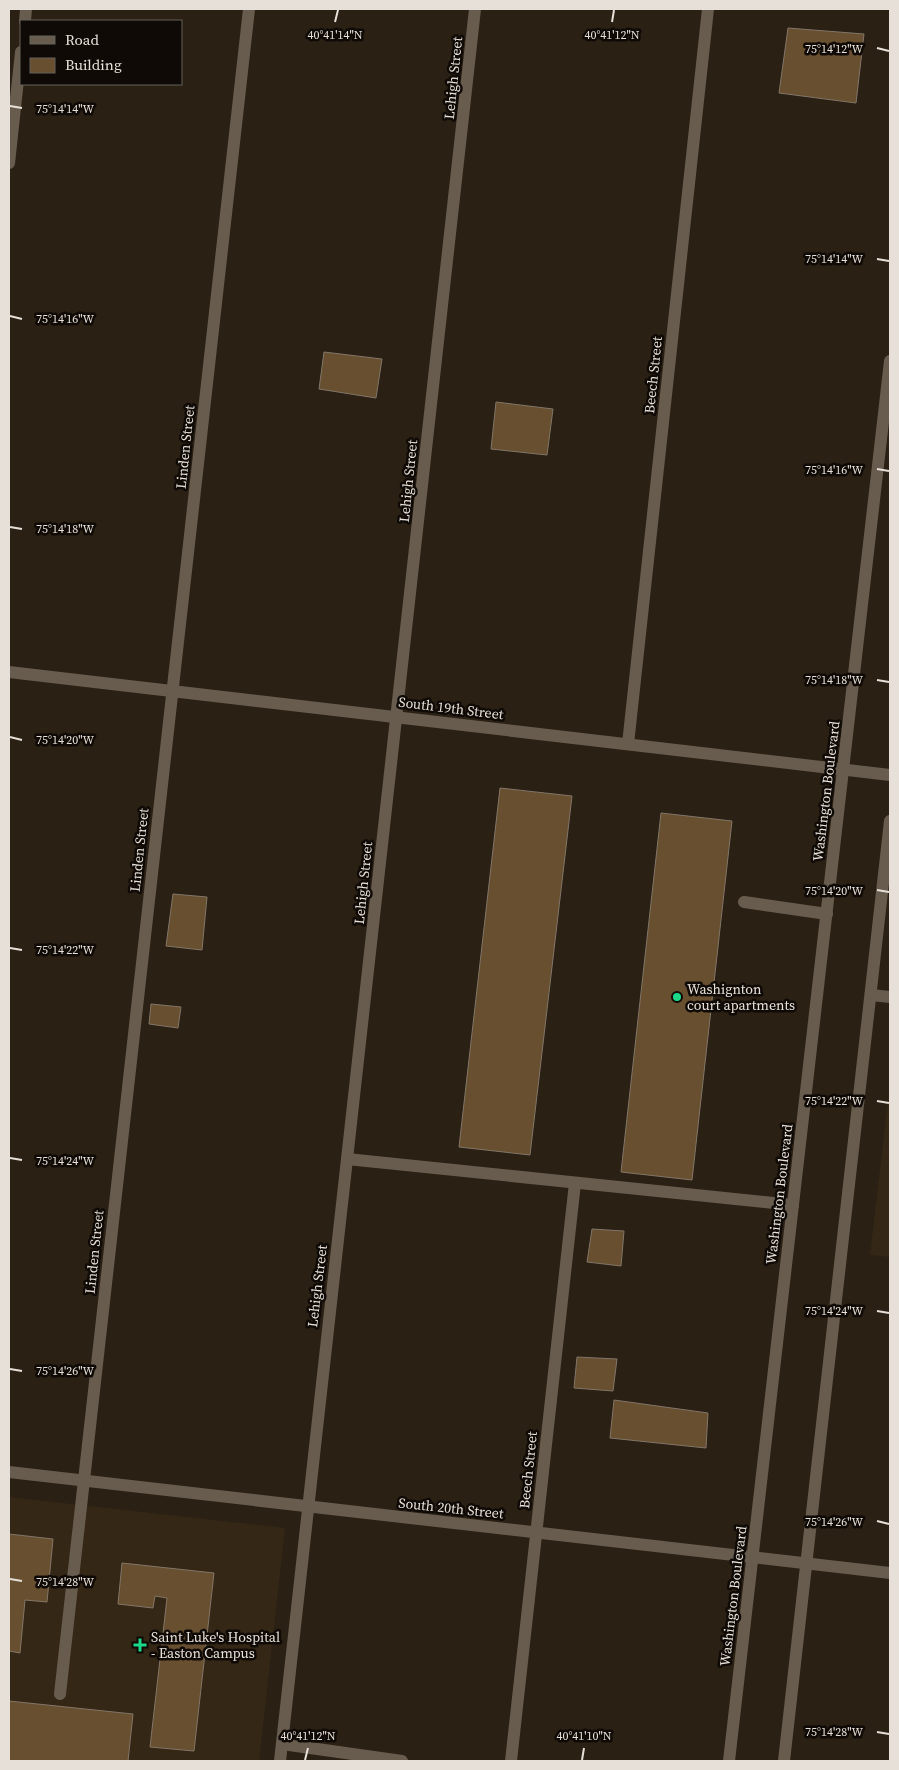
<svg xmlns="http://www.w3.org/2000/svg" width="899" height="1770" font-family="'Source Serif 4',serif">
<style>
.built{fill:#352715}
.building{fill:#674f2f;stroke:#827668}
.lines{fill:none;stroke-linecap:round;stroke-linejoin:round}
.minor{stroke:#675c4e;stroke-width:12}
.ticks{fill:none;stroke:#e7e0d8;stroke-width:2}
.poi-dot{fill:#1bd988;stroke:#0f0a06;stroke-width:2}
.labels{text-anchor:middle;stroke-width:5;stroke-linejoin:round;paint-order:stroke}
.street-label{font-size:14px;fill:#e7e0d8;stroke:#0f0a06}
.poi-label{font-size:14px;fill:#e7e0d8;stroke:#0f0a06;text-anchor:start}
.ticks-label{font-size:12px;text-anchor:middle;fill:#e7e0d8;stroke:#0f0a06;stroke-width:5;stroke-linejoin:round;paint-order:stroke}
</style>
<rect width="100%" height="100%" fill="#2a2014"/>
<g class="built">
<polygon points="890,1085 890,1257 870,1255"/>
<polygon points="9,1497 285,1528 259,1761 9,1761"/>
</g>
<g class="building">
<polygon points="788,28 864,34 856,103 779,93"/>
<polygon points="324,352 382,359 376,398 319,389"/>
<polygon points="496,402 553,409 547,455 491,449"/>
<polygon points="500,788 572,796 530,1155 459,1147"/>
<polygon points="661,813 732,821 692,1180 621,1172"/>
<polygon points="173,894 207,897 202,950 166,946"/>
<polygon points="151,1004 181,1007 178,1028 149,1024"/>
<polygon points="592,1229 624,1231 621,1266 587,1262"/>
<polygon points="577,1357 617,1359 613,1391 574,1388"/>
<polygon points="614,1400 708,1413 706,1448 610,1438"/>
<polygon points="9,1534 53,1539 47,1602 25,1600 20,1653 9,1651"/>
<polygon points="122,1563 214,1573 194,1751 150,1747 167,1598 155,1596 153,1608 118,1604"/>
<polygon points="9,1701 133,1714 128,1761 9,1761"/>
</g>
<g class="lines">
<g class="minor">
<polyline points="25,21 26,9"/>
<polyline points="9,163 21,52"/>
<polyline points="9,672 890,775"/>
<polyline points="628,744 708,9"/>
<polyline points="744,902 827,914"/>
<polyline points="871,995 890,997"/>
<polyline points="347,1159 793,1205"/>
<polyline points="9,1472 890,1573"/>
<polyline points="60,1694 249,9"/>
<polyline points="282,1744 402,1761"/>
<polyline points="280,1761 475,9"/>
<polyline points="511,1761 575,1183"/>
<polyline points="729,1761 890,361"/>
<polyline points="784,1761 890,821"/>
</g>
</g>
<path class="ticks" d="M 335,22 L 338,10M 612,22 L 614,10M 877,48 L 889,51M 10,106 L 22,108M 877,259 L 889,261M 10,316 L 22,319M 877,469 L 889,471M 10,527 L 22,529M 877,680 L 889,682M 10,737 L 22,740M 877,890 L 889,892M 10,948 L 22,950M 877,1101 L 889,1103M 10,1158 L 22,1160M 877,1311 L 889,1313M 10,1369 L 22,1371M 877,1521 L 889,1524M 10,1579 L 22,1581M 877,1732 L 889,1734M 305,1760 L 308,1748M 582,1760 L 584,1748"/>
<g class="poi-dot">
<circle cx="677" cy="997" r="5"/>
<path d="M137.5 1637.5h5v5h5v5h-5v5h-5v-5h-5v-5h5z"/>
</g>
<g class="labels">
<g class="street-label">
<text transform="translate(453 78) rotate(-84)" y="5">Lehigh Street</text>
<text transform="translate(653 375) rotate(-84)" y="5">Beech Street</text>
<text transform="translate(185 447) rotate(-84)" y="5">Linden Street</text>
<text transform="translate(408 481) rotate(-84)" y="5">Lehigh Street</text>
<text transform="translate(451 708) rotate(7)" y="5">South 19th Street</text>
<text transform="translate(826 791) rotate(-83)" y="5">Washington Boulevard</text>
<text transform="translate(139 850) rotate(-84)" y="5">Linden Street</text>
<text transform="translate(363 883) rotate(-84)" y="5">Lehigh Street</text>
<text transform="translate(779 1194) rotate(-83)" y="5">Washington Boulevard</text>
<text transform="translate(94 1252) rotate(-84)" y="5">Linden Street</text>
<text transform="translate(317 1286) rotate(-83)" y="5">Lehigh Street</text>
<text transform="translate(528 1470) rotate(-84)" y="5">Beech Street</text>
<text transform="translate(451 1508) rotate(6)" y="5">South 20th Street</text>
<text transform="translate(733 1596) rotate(-83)" y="5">Washington Boulevard</text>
</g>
<g class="poi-label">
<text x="687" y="994">Washignton<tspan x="687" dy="16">court apartments</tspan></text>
<text x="151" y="1642">Saint Luke's Hospital<tspan x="151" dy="16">- Easton Campus</tspan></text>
</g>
</g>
<g class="ticks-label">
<text x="335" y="39">40°41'14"N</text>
<text x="612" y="39">40°41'12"N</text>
<text x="834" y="53">75°14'12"W</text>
<text x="65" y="113">75°14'14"W</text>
<text x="834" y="263">75°14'14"W</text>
<text x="65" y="323">75°14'16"W</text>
<text x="834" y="474">75°14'16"W</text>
<text x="65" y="533">75°14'18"W</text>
<text x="834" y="684">75°14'18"W</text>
<text x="65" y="744">75°14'20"W</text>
<text x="834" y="895">75°14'20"W</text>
<text x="65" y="954">75°14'22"W</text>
<text x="834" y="1105">75°14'22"W</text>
<text x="65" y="1165">75°14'24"W</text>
<text x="834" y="1315">75°14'24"W</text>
<text x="65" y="1375">75°14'26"W</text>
<text x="834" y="1526">75°14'26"W</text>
<text x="65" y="1586">75°14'28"W</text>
<text x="834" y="1736">75°14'28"W</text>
<text x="308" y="1740">40°41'12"N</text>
<text x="584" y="1740">40°41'10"N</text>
</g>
<rect width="899" height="1770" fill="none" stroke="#e7e0d8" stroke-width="20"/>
<rect x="20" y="20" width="162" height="65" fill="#0f0a06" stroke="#65605a"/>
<rect x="30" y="36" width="25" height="8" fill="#675c4e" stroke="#65605a"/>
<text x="65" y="45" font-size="15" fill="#e7e0d8">Road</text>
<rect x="30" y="58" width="25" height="15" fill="#674f2f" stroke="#65605a"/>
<text x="65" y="70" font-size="15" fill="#e7e0d8">Building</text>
</svg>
